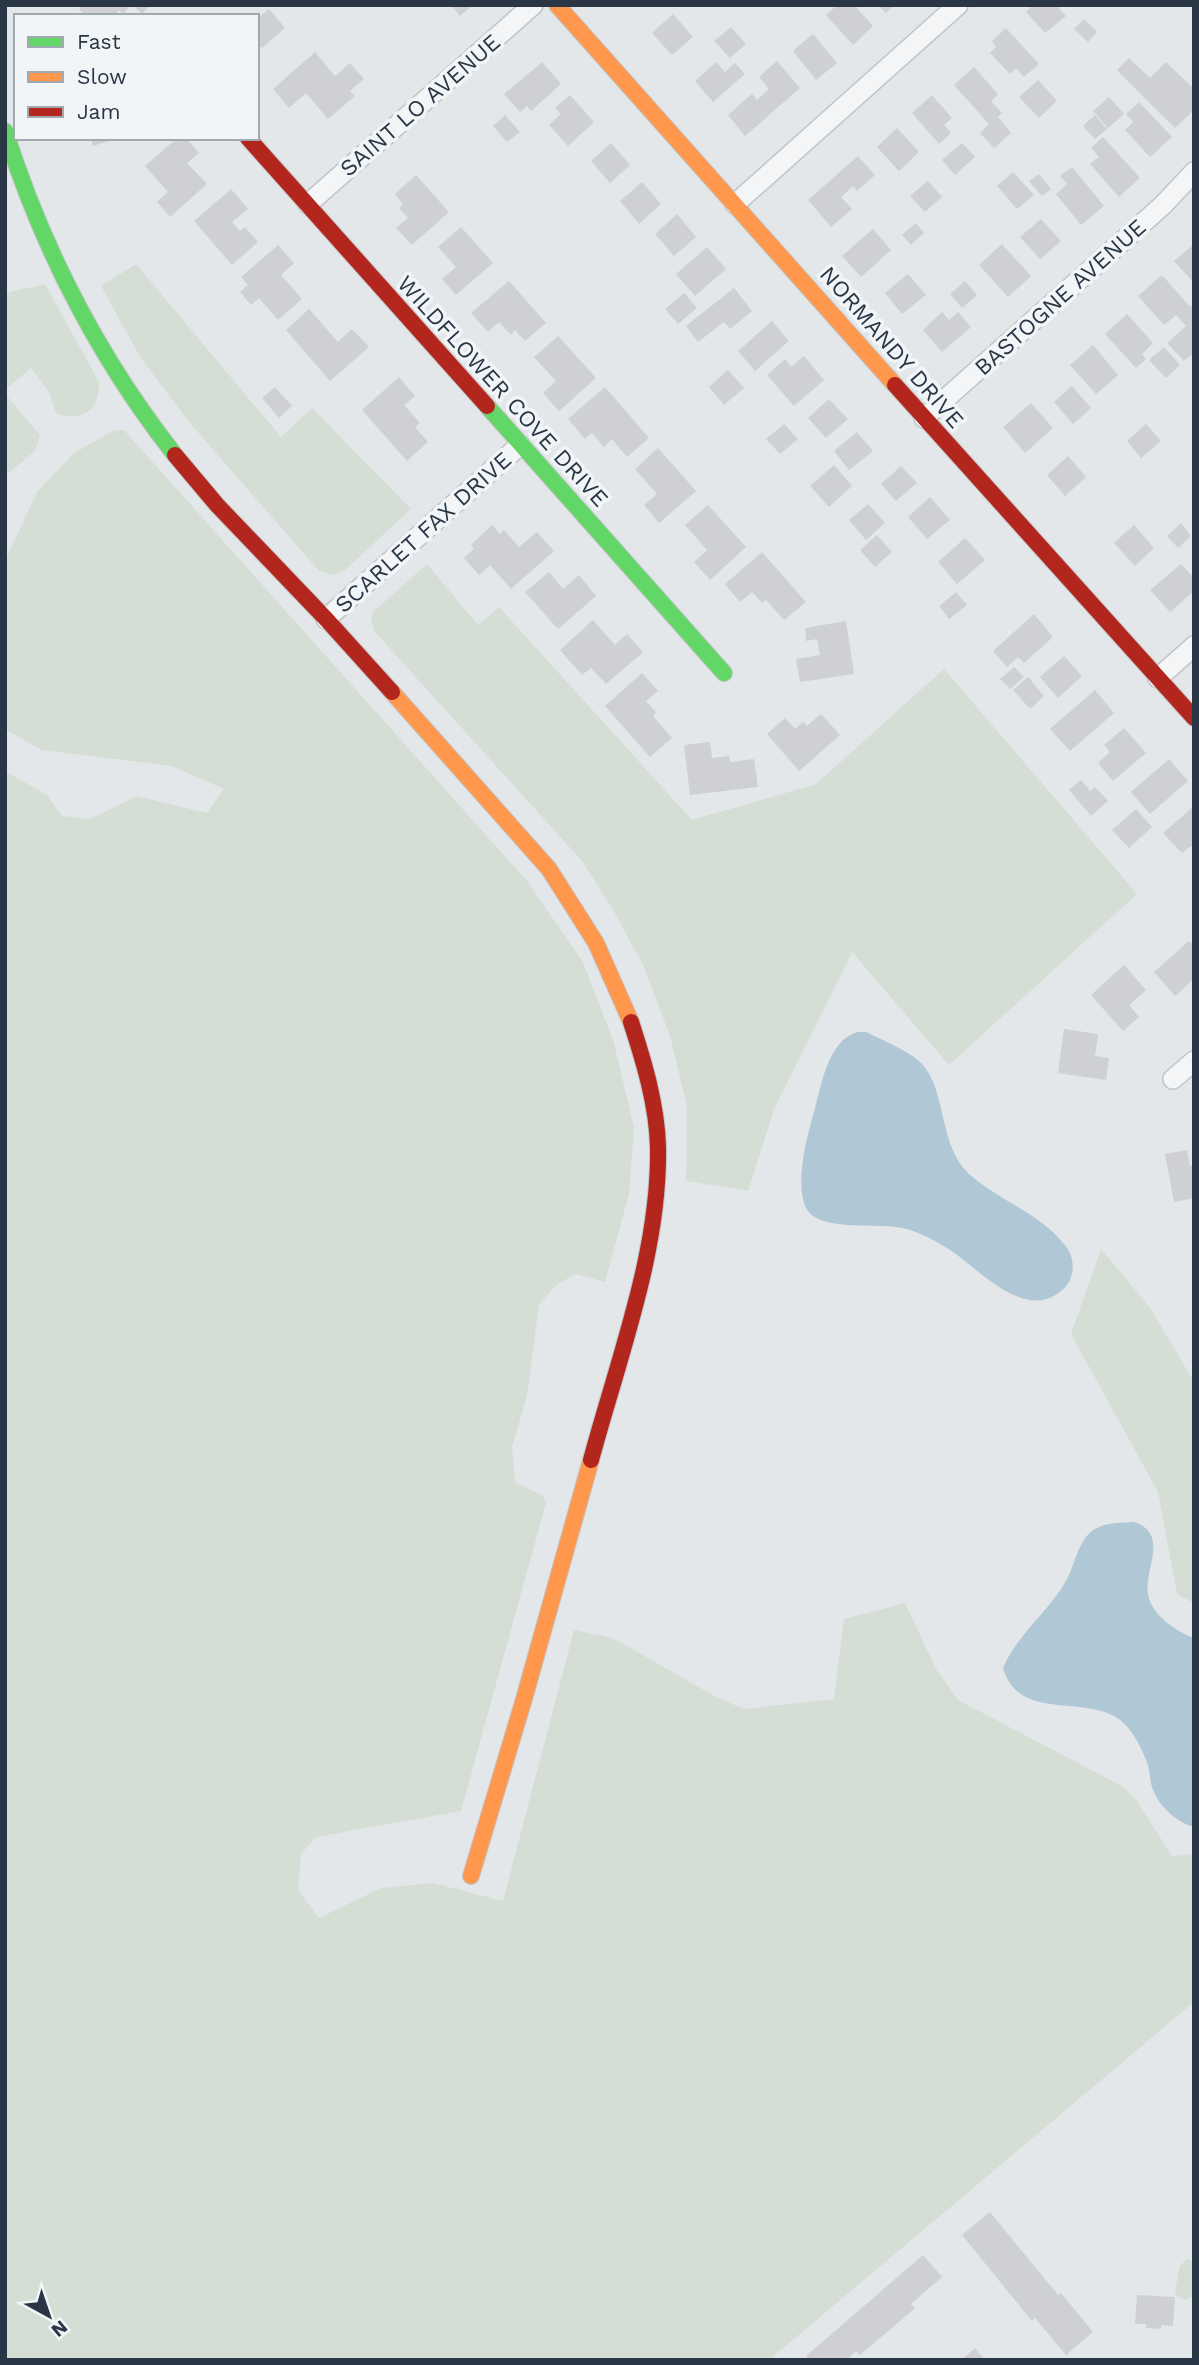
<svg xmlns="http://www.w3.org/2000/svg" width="1199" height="2365" font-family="'Work Sans',sans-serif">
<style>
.green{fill:#d5ded4}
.water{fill:#b0c7d6}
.building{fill:#ced0d3}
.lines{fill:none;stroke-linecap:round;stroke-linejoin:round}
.street-casing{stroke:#c2c5c7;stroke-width:22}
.fast-casing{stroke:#c2c5c7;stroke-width:18}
.slow-casing{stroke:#c2c5c7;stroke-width:18}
.jam-casing{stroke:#c2c5c7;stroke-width:18}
.street{stroke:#f3f5f6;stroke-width:19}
.fast{stroke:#63d668;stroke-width:16}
.slow{stroke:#ff974d;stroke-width:16}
.jam{stroke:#b3261e;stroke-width:16}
.labels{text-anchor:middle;stroke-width:7;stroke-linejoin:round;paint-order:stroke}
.street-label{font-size:23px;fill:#283645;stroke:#f2f5f8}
</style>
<rect width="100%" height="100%" fill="#e4e7e9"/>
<g class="green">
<polygon points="136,264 281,437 312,408 411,509 344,571 333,575 319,571 189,422 140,357 101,286"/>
<path d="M 45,284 L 99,382 C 100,410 83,422 56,413 L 49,392 L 31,368 L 5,390 L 5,293 Z"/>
<polygon points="5,394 40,435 35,451 5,476"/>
<polygon points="115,430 124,430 527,881 583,962 614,1043 634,1128 629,1194 605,1282 575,1274 555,1286 539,1305 527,1396 512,1447 515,1482 543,1496 546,1503 461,1811 316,1837 301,1854 298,1890 319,1918 381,1888 433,1883 503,1901 574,1630 613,1638 716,1697 744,1709 834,1699 844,1619 905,1603 936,1669 958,1700 1120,1785 1135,1798 1172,1856 1194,1854 1194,2002 769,2360 5,2360 5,771 47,795 62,816 90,819 137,796 207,813 224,789 172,766 42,750 5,729 5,561 37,492 74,453"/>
<polygon points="427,564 478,625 499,607 692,820 816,784 944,669 1137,894 949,1065 852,952 775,1107 748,1191 686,1181 687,1106 670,1036 644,967 612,908 582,861 374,631 371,619 373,612"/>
<polygon points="1101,1249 1151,1309 1194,1382 1194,1603 1177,1594 1158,1492 1071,1334"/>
<polygon points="1188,2259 1194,2263 1194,2295 1186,2300 1177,2297 1175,2292 1180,2265"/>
</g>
<g class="water">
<path d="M 858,1032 L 866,1032 C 882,1040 909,1051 921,1063 C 947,1089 938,1145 969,1174 C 997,1199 1040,1214 1063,1243 C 1072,1252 1075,1265 1071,1277 C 1069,1285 1061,1292 1054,1296 C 1020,1315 979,1270 953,1252 C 940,1243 925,1235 910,1230 C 885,1221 824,1233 808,1211 C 793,1189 807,1136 814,1112 C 821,1087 828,1039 858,1032 Z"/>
<path d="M 1134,1522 C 1170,1534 1144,1569 1148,1594 C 1151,1615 1176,1631 1194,1638 L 1194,1827 C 1178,1823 1160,1807 1154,1792 C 1150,1784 1150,1774 1148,1765 C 1142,1749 1134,1731 1120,1720 C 1086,1693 1019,1723 1003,1668 C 1018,1633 1049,1612 1067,1579 C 1075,1564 1078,1542 1092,1531 C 1104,1522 1120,1523 1134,1522 Z"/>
</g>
<g class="building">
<polygon points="83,5 131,5 123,14 119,10 114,16 86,16 79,9"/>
<polygon points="133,5 150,5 142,14"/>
<polygon points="451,5 473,5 460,16"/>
<polygon points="837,5 854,5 873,26 853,45 826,15"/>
<polygon points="878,5 894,5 886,13"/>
<polygon points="1033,5 1056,5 1066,16 1045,33 1026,12"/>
<polygon points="269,9 285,28 262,48 257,42 257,19"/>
<polygon points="673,14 693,37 672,55 652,33"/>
<polygon points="1084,19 1097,32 1088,42 1074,29"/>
<polygon points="731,27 746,44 730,58 714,41"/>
<polygon points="1006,28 1039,64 1024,77 1016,68 1010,74 990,53 996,47 992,41"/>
<polygon points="813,34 837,63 816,80 793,51"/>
<polygon points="315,52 335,76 350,63 364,79 350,91 355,96 328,119 306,93 289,108 273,89"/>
<polygon points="1129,58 1150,78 1166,62 1194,89 1194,110 1175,128 1117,70"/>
<polygon points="777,61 800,88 745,136 728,115 752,94 757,100 769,89 759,77"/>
<polygon points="542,62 561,84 531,111 527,106 520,112 504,94"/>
<polygon points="716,62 725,72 735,63 745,74 713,102 695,81"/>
<polygon points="974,67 998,94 991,101 1002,113 998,117 1011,133 994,148 980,133 989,124 954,85"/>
<polygon points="1038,80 1057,101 1039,118 1019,97"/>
<polygon points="570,95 594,122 568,146 549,125 561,114 555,108"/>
<polygon points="932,95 952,118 944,125 951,133 939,144 912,113"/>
<polygon points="1109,97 1124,114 1108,128 1093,111"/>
<polygon points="1139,102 1172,137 1150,157 1125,130 1133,122 1126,114"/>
<polygon points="505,115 520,132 507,142 493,126"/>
<polygon points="1095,115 1107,129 1095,139 1083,126"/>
<polygon points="897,128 919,152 899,171 877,147"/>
<polygon points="1103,137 1140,178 1119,197 1090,164 1099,157 1091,148"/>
<polygon points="90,138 115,138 115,139 93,146"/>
<polygon points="177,138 186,138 199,153 187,163 207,184 170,217 157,202 168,192 145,166"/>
<polygon points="611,143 630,165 610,183 591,161"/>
<polygon points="962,143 975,157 955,175 942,160"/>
<polygon points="858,156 875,175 857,191 853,186 841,197 852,209 831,227 808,200"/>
<polygon points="1072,167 1104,206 1081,225 1056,194 1067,184 1060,176"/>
<polygon points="1013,172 1034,195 1017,209 997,186"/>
<polygon points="1039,174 1051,189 1042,196 1029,181"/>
<polygon points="416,175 449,212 412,245 396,228 408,218 399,208 403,204 395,194"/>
<polygon points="928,181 942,197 925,212 910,196"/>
<polygon points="642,182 661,204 639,224 620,201"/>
<polygon points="231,189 248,209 232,222 240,231 245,227 258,242 232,265 194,221"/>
<polygon points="677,214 696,237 674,256 655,234"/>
<polygon points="1041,219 1061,241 1040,259 1020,237"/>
<polygon points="916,223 924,233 911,245 902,235"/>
<polygon points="461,227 493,263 456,295 442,279 456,267 438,247"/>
<polygon points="873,229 891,250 861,277 842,256"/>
<polygon points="1002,244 1031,276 1008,297 979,265"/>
<polygon points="1194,244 1194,283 1174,261"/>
<polygon points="278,245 294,263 281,275 302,299 278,320 259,298 251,305 240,292 248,285 241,277"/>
<polygon points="707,247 726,269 695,296 676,274"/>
<polygon points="908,274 926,295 902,314 885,293"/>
<polygon points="1162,275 1190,307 1194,304 1194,353 1184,361 1167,343 1186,326 1176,315 1164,325 1138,296"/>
<polygon points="509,281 546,323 525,341 515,330 511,335 499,322 488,332 471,313"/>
<polygon points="965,281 977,295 962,308 950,294"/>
<polygon points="734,288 752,311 730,329 724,322 698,342 686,326"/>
<polygon points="684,293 697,308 678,324 665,309"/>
<polygon points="309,309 338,342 352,329 369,347 330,381 286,330"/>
<polygon points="942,312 949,320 958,312 971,327 942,352 923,330"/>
<polygon points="1127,314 1153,343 1142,354 1146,359 1136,368 1105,334"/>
<polygon points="772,321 789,341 755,371 738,351"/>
<polygon points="558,336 596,378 559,411 543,393 556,381 534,357"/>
<polygon points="1093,345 1118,375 1096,394 1070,365"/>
<polygon points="1164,347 1180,365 1166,378 1149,360"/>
<polygon points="804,356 824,380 794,406 767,375 785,359 791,367"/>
<polygon points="728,370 744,388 724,405 709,387"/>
<polygon points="399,377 415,396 404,405 420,423 415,427 428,442 407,461 362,410"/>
<polygon points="1072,386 1091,408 1073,424 1054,402"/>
<polygon points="275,387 292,406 279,418 262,398"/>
<polygon points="605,387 649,438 627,457 612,439 604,447 592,433 585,439 568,419"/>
<polygon points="829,399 848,419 826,438 808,418"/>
<polygon points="1031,403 1053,428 1025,453 1003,427"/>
<polygon points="784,424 798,439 780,454 766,439"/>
<polygon points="1146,424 1161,441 1141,458 1127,441"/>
<polygon points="857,432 873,451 849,470 834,451"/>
<polygon points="658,448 696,491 659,523 644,505 657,494 635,469"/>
<polygon points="1068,456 1086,477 1065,496 1047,475"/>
<polygon points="834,465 852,486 829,507 810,486"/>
<polygon points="901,466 917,483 896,501 881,484"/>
<polygon points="930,497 950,520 927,539 908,517"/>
<polygon points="868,504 885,523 866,540 849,520"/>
<polygon points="708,505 746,547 710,580 694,562 707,550 685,525"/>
<polygon points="1181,523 1191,536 1178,548 1167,536"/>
<polygon points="492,525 500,534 504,530 519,547 537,532 554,551 511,589 490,565 479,575 464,558 474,549 471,545"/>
<polygon points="1134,525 1154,548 1135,566 1114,543"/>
<polygon points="877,535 892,552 875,567 860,550"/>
<polygon points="965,538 985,560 957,584 938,562"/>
<polygon points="762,552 806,602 784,620 766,600 762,603 752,592 740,602 725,584"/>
<polygon points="1181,564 1194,578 1194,591 1170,612 1150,590"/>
<polygon points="549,572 563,589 579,575 596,596 558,629 525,592"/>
<polygon points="956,592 967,605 949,619 939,606"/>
<polygon points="1034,614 1053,637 1024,663 1018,657 1007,667 993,651"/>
<polygon points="593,620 615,645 627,634 643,652 606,684 591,668 582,675 560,650"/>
<polygon points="846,621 854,674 800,682 796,659 820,655 817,639 806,641 805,628"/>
<polygon points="1064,656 1082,676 1058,698 1040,677"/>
<polygon points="1014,667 1024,677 1010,689 1000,679"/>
<polygon points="642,673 658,691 646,701 656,712 653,716 672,738 650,757 605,706"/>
<polygon points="1028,677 1044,696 1030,709 1013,690"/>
<polygon points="1095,690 1114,713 1070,751 1050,729"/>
<polygon points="821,714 840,735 799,771 767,734 785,718 795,729 803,722 807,726"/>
<polygon points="1124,728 1146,753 1113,781 1098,763 1110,752 1104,745"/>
<polygon points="710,742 712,758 729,756 730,762 754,759 758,787 690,795 684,745"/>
<polygon points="1169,759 1188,781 1150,814 1131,792"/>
<polygon points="1081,780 1090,791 1095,787 1108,801 1091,816 1069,790"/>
<polygon points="1194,806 1194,850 1191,846 1182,853 1163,833"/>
<polygon points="1136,809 1152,827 1129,848 1112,830"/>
<polygon points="1189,941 1194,946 1194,979 1175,996 1154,972"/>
<polygon points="1124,965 1146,990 1129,1005 1139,1017 1123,1031 1091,995"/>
<polygon points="1064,1029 1098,1034 1095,1056 1109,1058 1106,1080 1058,1073"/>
<polygon points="1187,1150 1190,1166 1194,1165 1194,1198 1174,1202 1165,1154"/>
<polygon points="990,2212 1058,2295 1061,2293 1093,2332 1066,2355 1035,2318 1032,2321 962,2235"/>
<polygon points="923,2255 942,2277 911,2304 915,2308 860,2355 856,2351 847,2360 809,2360 806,2356"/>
<polygon points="1137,2295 1175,2297 1173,2326 1161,2325 1161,2329 1146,2328 1146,2324 1135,2324"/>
<polygon points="975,2348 985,2360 961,2360"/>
</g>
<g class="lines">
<g class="street-casing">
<g id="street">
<polyline points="308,204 533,5"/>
<polyline points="735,204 958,5"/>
<polyline points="924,418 1163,205 1194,172"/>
<polyline points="326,619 520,445"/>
<polyline points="1158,678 1194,646"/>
<polyline points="1173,1079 1194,1061"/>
</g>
</g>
<g class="fast-casing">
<g id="fast">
<path d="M 5,131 C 43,250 98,357 175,455"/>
<polyline points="487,406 724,673"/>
</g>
</g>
<g class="slow-casing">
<g id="slow">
<polyline points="557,5 895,385"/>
<polyline points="392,692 549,869 596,943 631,1022"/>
<polyline points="471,1876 524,1699 591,1460"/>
</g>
</g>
<g class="jam-casing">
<g id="jam">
<polyline points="248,138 487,406"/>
<polyline points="895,385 1194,718"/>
<polyline points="175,455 217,505 327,620 392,692"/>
<path d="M 591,1460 C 618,1359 660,1252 658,1147 C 657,1105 644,1062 631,1022"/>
</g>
</g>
<use href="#street" class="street"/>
<use href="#fast" class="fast"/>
<use href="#slow" class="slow"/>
<use href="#jam" class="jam"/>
</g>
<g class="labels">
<g class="street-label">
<text transform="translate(420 105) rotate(-41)" y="8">SAINT LO AVENUE</text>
<text transform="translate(1060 297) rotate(-42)" y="8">BASTOGNE AVENUE</text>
<text transform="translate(892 347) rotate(49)" y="8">NORMANDY DRIVE</text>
<text transform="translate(503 391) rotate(48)" y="8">WILDFLOWER COVE DRIVE</text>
<text transform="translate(423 532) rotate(-42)" y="8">SCARLET FAX DRIVE</text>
</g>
</g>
<rect width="1199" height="2365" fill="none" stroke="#283645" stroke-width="14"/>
<rect x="14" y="14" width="245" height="126" fill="#f2f5f8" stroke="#a1a9b0" stroke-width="2"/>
<rect x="28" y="37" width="35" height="10" fill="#63d668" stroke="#a1a9b0" stroke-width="2"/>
<text x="77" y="49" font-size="21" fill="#283645">Fast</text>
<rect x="28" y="72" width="35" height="10" fill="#ff974d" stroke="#a1a9b0" stroke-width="2"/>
<text x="77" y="84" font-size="21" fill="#283645">Slow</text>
<rect x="28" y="107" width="35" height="10" fill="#b3261e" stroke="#a1a9b0" stroke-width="2"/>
<text x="77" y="119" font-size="21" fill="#283645">Jam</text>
<g transform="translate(49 2316) rotate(140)" stroke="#f2f5f8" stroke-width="5" paint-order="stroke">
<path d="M0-5L12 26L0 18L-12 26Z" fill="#283645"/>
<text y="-10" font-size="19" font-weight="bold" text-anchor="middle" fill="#283645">N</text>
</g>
</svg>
